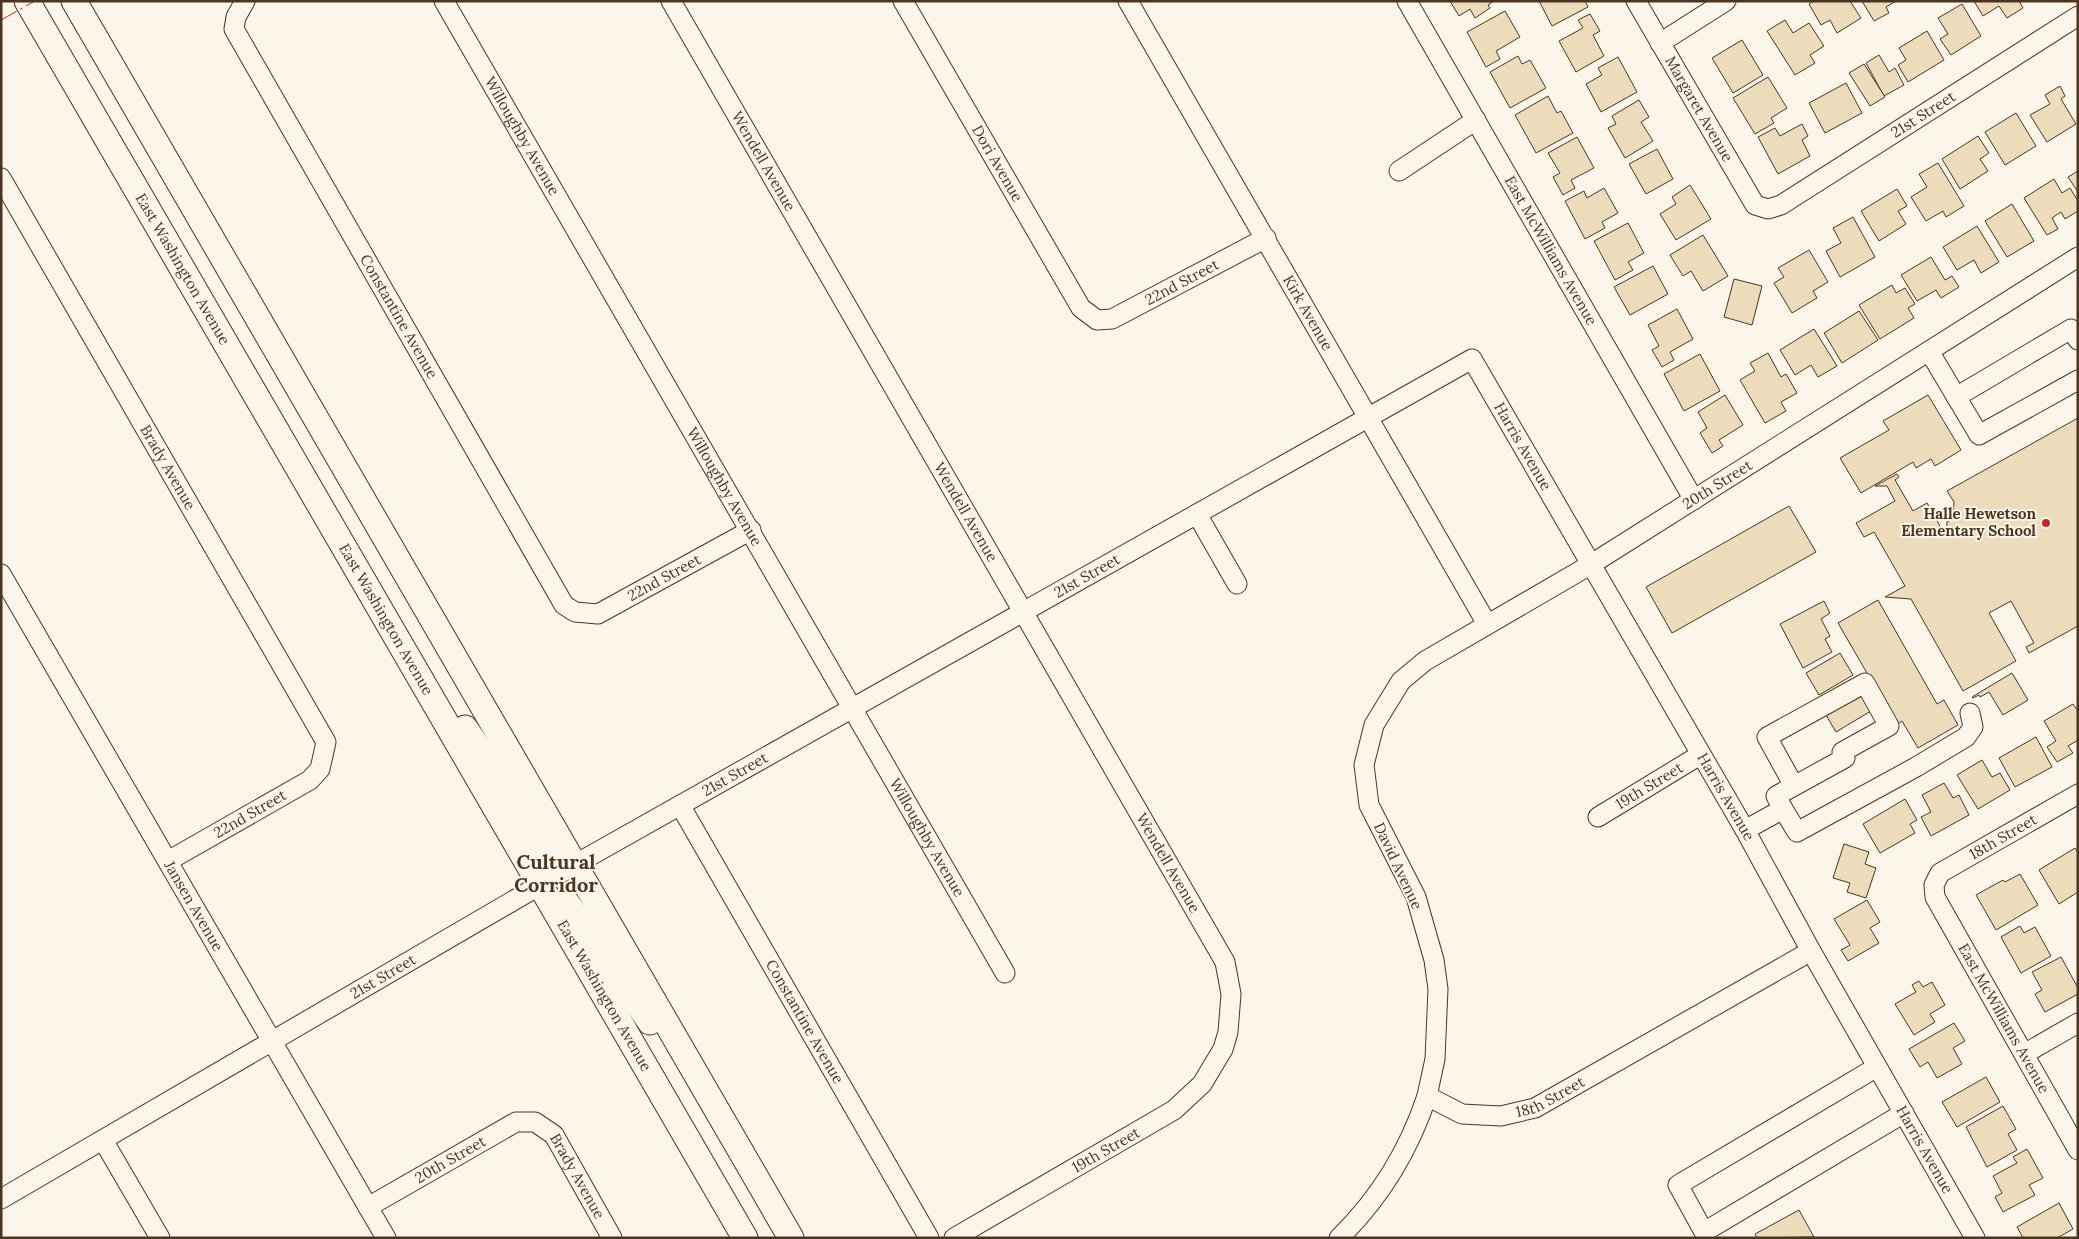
<svg xmlns="http://www.w3.org/2000/svg" width="2079" height="1239" font-family="Lora,serif">
<style>
.building{fill:#ecdcbc;stroke:#4a3520}
.lines{fill:none;stroke-linecap:round;stroke-linejoin:round}
.minor-casing{stroke:#4a3520;stroke-width:21}
.major-casing{stroke:#4a3520;stroke-width:27}
.minor{stroke:#fbf6e9;stroke-width:19}
.major{stroke:#fbf6e9;stroke-width:25}
.power{stroke:#c62828;stroke-width:1;stroke-dasharray:18 4 2.5 4;stroke-linecap:butt}
.poi-dot{fill:#c62828;stroke:#fbf6e9;stroke-width:2}
.labels{text-anchor:middle;stroke-width:4;stroke-linejoin:round;paint-order:stroke}
.street-label{font-size:15px;fill:#4a3520;stroke:#fbf6e9}
.poi-label{font-size:15px;font-weight:bold;fill:#4a3520;stroke:#fbf6e9;text-anchor:end}
.district-label{font-size:20px;font-weight:bold;fill:#4a3520;stroke:#fbf6e9}
</style>
<rect width="100%" height="100%" fill="#fbf6e9"/>
<g class="building">
<polygon points="1450,1 1494,1 1488,5 1490,8 1475,18 1470,9 1459,16"/>
<polygon points="1539,1 1585,1 1588,7 1552,26"/>
<polygon points="1814,1 1850,1 1861,18 1837,33 1830,20 1821,25 1809,4"/>
<polygon points="1862,1 1896,1 1886,7 1889,13 1874,21"/>
<polygon points="1974,1 2019,1 2023,8 2007,18 1999,6 1983,16"/>
<polygon points="1962,4 1981,36 1951,55 1940,39 1948,34 1938,18"/>
<polygon points="1505,11 1520,37 1496,51 1500,59 1486,67 1467,32"/>
<polygon points="1590,14 1600,31 1593,35 1604,56 1576,72 1559,41 1583,28 1578,20"/>
<polygon points="1785,20 1793,33 1809,23 1824,46 1810,55 1815,63 1795,75 1767,31"/>
<polygon points="1927,31 1944,60 1908,82 1898,65 1906,60 1899,48"/>
<polygon points="1742,40 1763,75 1733,93 1712,58"/>
<polygon points="1879,55 1889,72 1895,68 1904,85 1884,96 1866,63"/>
<polygon points="1518,56 1522,64 1530,60 1546,88 1510,108 1490,72"/>
<polygon points="1618,57 1637,92 1601,112 1586,84 1602,75 1598,68"/>
<polygon points="1864,64 1885,97 1870,106 1849,73"/>
<polygon points="1768,77 1787,108 1771,118 1774,123 1755,134 1733,98"/>
<polygon points="1846,83 1862,113 1825,133 1809,103"/>
<polygon points="2060,86 2065,96 2061,99 2076,124 2047,142 2030,115 2050,104 2045,95"/>
<polygon points="1548,96 1557,113 1561,111 1573,133 1536,153 1515,115"/>
<polygon points="1639,100 1649,117 1641,122 1653,141 1625,158 1608,128 1616,124 1612,116"/>
<polygon points="2016,113 2036,146 2005,165 1985,132"/>
<polygon points="1802,124 1808,136 1802,140 1810,156 1778,174 1758,137 1775,128 1780,136"/>
<polygon points="1978,136 1989,153 1980,159 1988,171 1960,189 1942,159"/>
<polygon points="1577,137 1594,168 1571,180 1575,188 1563,195 1553,177 1560,173 1548,153"/>
<polygon points="1657,149 1673,179 1646,194 1629,164"/>
<polygon points="1938,163 1964,206 1946,217 1943,211 1926,221 1911,197 1927,187 1919,174"/>
<polygon points="2078,171 2078,192 2068,177"/>
<polygon points="2054,179 2062,193 2070,188 2078,201 2078,211 2065,219 2061,212 2052,218 2058,229 2047,235 2024,198"/>
<polygon points="1690,185 1711,219 1676,240 1660,214 1676,204 1672,197"/>
<polygon points="1604,188 1618,213 1602,222 1605,228 1585,239 1565,201 1584,191 1587,198"/>
<polygon points="1897,189 1907,206 1898,211 1906,224 1879,241 1861,211"/>
<polygon points="2012,204 2034,241 2007,257 1985,221"/>
<polygon points="1853,217 1875,257 1840,277 1826,251 1841,243 1833,228"/>
<polygon points="1628,223 1644,253 1628,262 1633,270 1615,280 1594,241"/>
<polygon points="1977,226 1999,262 1981,273 1974,260 1957,270 1943,247"/>
<polygon points="1703,235 1728,276 1703,291 1691,271 1683,276 1670,255"/>
<polygon points="1809,250 1828,282 1813,291 1817,298 1792,313 1774,283 1784,277 1778,268"/>
<polygon points="1931,257 1945,280 1952,276 1959,287 1941,298 1936,290 1917,301 1901,275"/>
<polygon points="1653,266 1668,294 1630,315 1614,287"/>
<polygon points="1734,279 1762,286 1752,325 1724,317"/>
<polygon points="1892,285 1896,293 1905,288 1915,304 1908,308 1914,318 1880,339 1859,305"/>
<polygon points="1677,309 1693,339 1670,352 1674,360 1662,367 1652,350 1659,346 1648,325"/>
<polygon points="1859,311 1878,340 1842,363 1824,333"/>
<polygon points="1814,329 1837,366 1818,377 1811,365 1795,375 1780,350"/>
<polygon points="1768,353 1781,377 1786,374 1797,393 1781,402 1786,411 1765,423 1740,380 1755,371 1750,363"/>
<polygon points="1700,354 1720,391 1684,411 1664,374"/>
<polygon points="1725,395 1743,425 1719,440 1723,446 1712,453 1700,433 1707,428 1698,412"/>
<polygon points="1928,395 1961,450 1935,466 1931,459 1916,468 1913,462 1861,493 1840,458 1889,430 1883,421"/>
<polygon points="2078,418 2078,626 2029,653 2026,647 2034,643 2011,601 1989,613 2016,661 1963,691 1911,599 1885,597 1905,586 1874,532 1864,537 1856,523 1895,501 1887,486 1875,486 1897,474 1899,477 1895,480 1913,511 1927,503 1946,537 1947,522 1953,518 1954,502 1947,491"/>
<polygon points="1789,506 1816,552 1672,633 1646,587"/>
<polygon points="1878,600 1937,704 1944,700 1958,725 1918,748 1902,721 1897,725 1838,623"/>
<polygon points="1824,601 1830,613 1821,619 1830,636 1825,639 1832,652 1803,668 1780,624"/>
<polygon points="1840,653 1853,675 1819,695 1806,673"/>
<polygon points="2012,673 2028,700 2003,715 1989,692 1980,697 1979,695 1973,698 1972,697"/>
<polygon points="1866,690 1876,708 1836,732 1826,715"/>
<polygon points="2073,704 2078,711 2078,740 2068,746 2073,753 2057,762 2047,747 2056,741 2044,721"/>
<polygon points="2036,737 2052,767 2015,787 1999,758"/>
<polygon points="1982,760 1992,777 2000,773 2010,790 1978,809 1957,775"/>
<polygon points="1944,783 1953,798 1959,795 1969,815 1931,836 1921,817 1931,812 1922,795"/>
<polygon points="1905,799 1917,820 1910,824 1915,833 1880,853 1863,824"/>
<polygon points="1844,844 1869,852 1865,864 1876,868 1866,898 1847,892 1850,883 1833,878"/>
<polygon points="2075,848 2078,853 2078,892 2059,904 2039,870"/>
<polygon points="2020,874 2038,905 1996,930 1976,895 2003,880 2005,882"/>
<polygon points="1867,900 1880,922 1870,928 1879,943 1848,961 1841,950 1850,945 1834,919"/>
<polygon points="2020,926 2024,933 2035,927 2051,956 2021,973 2001,937"/>
<polygon points="2061,957 2078,988 2078,994 2045,1012 2035,994 2042,990 2032,972"/>
<polygon points="1919,981 1923,987 1932,982 1945,1005 1930,1014 1935,1022 1914,1035 1895,1004 1916,992 1912,985"/>
<polygon points="1954,1023 1965,1041 1953,1048 1962,1064 1937,1078 1928,1062 1920,1067 1909,1049"/>
<polygon points="1986,1077 2000,1102 1957,1127 1942,1102"/>
<polygon points="2003,1106 2016,1129 2008,1134 2017,1150 1987,1167 1966,1127"/>
<polygon points="2027,1149 2043,1178 2029,1185 2035,1195 2003,1212 1995,1197 2002,1193 1993,1176 2017,1163 2013,1157"/>
<polygon points="2059,1203 2073,1229 2057,1238 2023,1238 2017,1227"/>
<polygon points="1799,1210 1814,1237 1757,1238 1755,1234"/>
</g>
<g class="lines">
<g class="minor-casing">
<g id="minor">
<path id="s1" d="M 245,1 L 236,17 L 234,29 L 564,605 L 575,612 L 598,614 L 751,530"/>
<path id="s2" d="M 444,1 L 1005,973"/>
<path id="s3" d="M 671,1 L 1225,962 L 1231,994 L 1228,1032 L 1223,1049 L 1202,1084 L 1174,1110 L 954,1238"/>
<path id="s4" d="M 903,1 L 1081,308 L 1097,320 L 1112,319 L 1266,238"/>
<path id="s5" d="M 1128,1 L 1487,624"/>
<path id="s6" d="M 1407,1 L 1694,500"/>
<path id="s7" d="M 1636,1 L 1755,205 L 1768,209 L 1781,205 L 2078,16"/>
<polyline points="1660,43 1726,1"/>
<polyline points="1399,171 1476,120"/>
<path id="s8" d="M 1,178 L 326,742 L 320,769 L 310,780 L 168,861"/>
<polyline points="1929,351 1979,435 2078,380"/>
<polyline points="1956,397 2071,329 2078,340"/>
<polyline points="1197,514 1237,584"/>
<path id="s9" d="M 1,574 L 386,1238"/>
<path id="s10" d="M 2078,794 L 1940,873 L 1934,885 L 1935,897 L 2078,1150"/>
<path id="s11" d="M 680,805 L 929,1238"/>
<polyline points="1783,809 1797,832 1916,767 1966,737 1973,727 1970,713"/>
<path id="s12" d="M 1598,817 L 1700,755"/>
<polyline points="1745,830 1783,809 1776,796 1845,758 1842,752 1889,726 1865,683 1767,737 1794,786"/>
<polyline points="2024,1054 2078,1023"/>
<polyline points="1877,1067 1678,1185 1704,1232 1904,1113"/>
<path id="s13" d="M 1427,1096 L 1435,1059 L 1438,989 L 1434,960 L 1416,897 L 1369,805 L 1364,765 L 1374,725 L 1401,681 L 1425,661 L 1590,565 L 2078,257"/>
<polyline points="103,1140 160,1238"/>
<path id="s14" d="M 1,1199 L 590,856 L 1472,359 L 1745,830 L 1811,951 L 1975,1238"/>
<path id="s15" d="M 368,1207 L 516,1122 L 535,1122 L 554,1135 L 612,1238"/>
<path id="s16" d="M 1339,1238 C 1380,1198 1409,1150 1427,1096 L 1462,1114 L 1501,1116 L 1535,1108 L 1811,951"/>
</g>
</g>
<g class="major-casing">
<g id="major">
<path id="s17" d="M 27,1 L 745,1238"/>
<polyline points="74,1 791,1238"/>
<polyline points="465,728 539,837 552,859"/>
<polyline points="567,903 650,1022"/>
</g>
</g>
<use href="#minor" class="minor"/>
<use href="#major" class="major"/>
<polyline class="power" points="1,20 35,1"/>
</g>
<circle class="poi-dot" cx="2046" cy="523" r="5"/>
<g class="labels">
<g class="street-label">
<text dy="5" stroke="none"><textPath href="#s7" startOffset="125">Margaret Avenue</textPath></text>
<text dy="5" stroke="none"><textPath href="#s7" startOffset="432">21st Street</textPath></text>
<text dy="5" stroke="none"><textPath href="#s2" startOffset="156">Willoughby Avenue</textPath></text>
<text dy="5" stroke="none"><textPath href="#s3" startOffset="185">Wendell Avenue</textPath></text>
<text dy="5" stroke="none"><textPath href="#s4" startOffset="188">Dori Avenue</textPath></text>
<text dy="5" stroke="none"><textPath href="#s6" startOffset="288">East McWilliams Avenue</textPath></text>
<text dy="5" stroke="none"><textPath href="#s17" startOffset="310">East Washington Avenue</textPath></text>
<text dy="5" stroke="none"><textPath href="#s4" startOffset="469">22nd Street</textPath></text>
<text dy="5" stroke="none"><textPath href="#s5" startOffset="360">Kirk Avenue</textPath></text>
<text dy="5" stroke="none"><textPath href="#s1" startOffset="362">Constantine Avenue</textPath></text>
<text dy="5" stroke="none"><textPath href="#s14" startOffset="1795">Harris Avenue</textPath></text>
<text dy="5" stroke="none"><textPath href="#s8" startOffset="334">Brady Avenue</textPath></text>
<text dy="5" stroke="none"><textPath href="#s13" startOffset="812">20th Street</textPath></text>
<text dy="5" stroke="none"><textPath href="#s2" startOffset="561">Willoughby Avenue</textPath></text>
<text dy="5" stroke="none"><textPath href="#s3" startOffset="590">Wendell Avenue</textPath></text>
<text dy="5" stroke="none"><textPath href="#s14" startOffset="1252">21st Street</textPath></text>
<text dy="5" stroke="none"><textPath href="#s1" startOffset="806">22nd Street</textPath></text>
<text dy="5" stroke="none"><textPath href="#s17" startOffset="715">East Washington Avenue</textPath></text>
<text dy="5" stroke="none"><textPath href="#s14" startOffset="848">21st Street</textPath></text>
<text dy="5" stroke="none"><textPath href="#s12" startOffset="60">19th Street</textPath></text>
<text dy="5" stroke="none"><textPath href="#s14" startOffset="2200">Harris Avenue</textPath></text>
<text transform="translate(250 814) rotate(-30)" y="5">22nd Street</text>
<text transform="translate(2003 837) rotate(-30)" y="5">18th Street</text>
<text dy="5" stroke="none"><textPath href="#s2" startOffset="966">Willoughby Avenue</textPath></text>
<text dy="5" stroke="none"><textPath href="#s3" startOffset="995">Wendell Avenue</textPath></text>
<text transform="translate(1398 866) rotate(65)" y="5">David Avenue</text>
<text dy="5" stroke="none"><textPath href="#s9" startOffset="384">Jansen Avenue</textPath></text>
<text dy="5" stroke="none"><textPath href="#s14" startOffset="442">21st Street</textPath></text>
<text dy="5" stroke="none"><textPath href="#s17" startOffset="1150">East Washington Avenue</textPath></text>
<text dy="5" stroke="none"><textPath href="#s10" startOffset="324">East McWilliams Avenue</textPath></text>
<text dy="5" stroke="none"><textPath href="#s11" startOffset="250">Constantine Avenue</textPath></text>
<text dy="5" stroke="none"><textPath href="#s16" startOffset="300">18th Street</textPath></text>
<text transform="translate(1106 1150) rotate(-30)" y="5">19th Street</text>
<text dy="5" stroke="none"><textPath href="#s14" startOffset="2605">Harris Avenue</textPath></text>
<text dy="5" stroke="none"><textPath href="#s15" startOffset="95">20th Street</textPath></text>
<text dy="5" stroke="none"><textPath href="#s15" startOffset="260">Brady Avenue</textPath></text>
</g>
<g class="poi-label">
<text x="2036" y="519">Halle Hewetson<tspan x="2036" dy="17">Elementary School</tspan></text>
</g>
<g class="district-label">
<text x="556" y="869">Cultural<tspan x="556" dy="23">Corridor</tspan></text>
</g>
</g>
<rect width="2079" height="1239" fill="none" stroke="#4a3520" stroke-width="5"/>
</svg>
